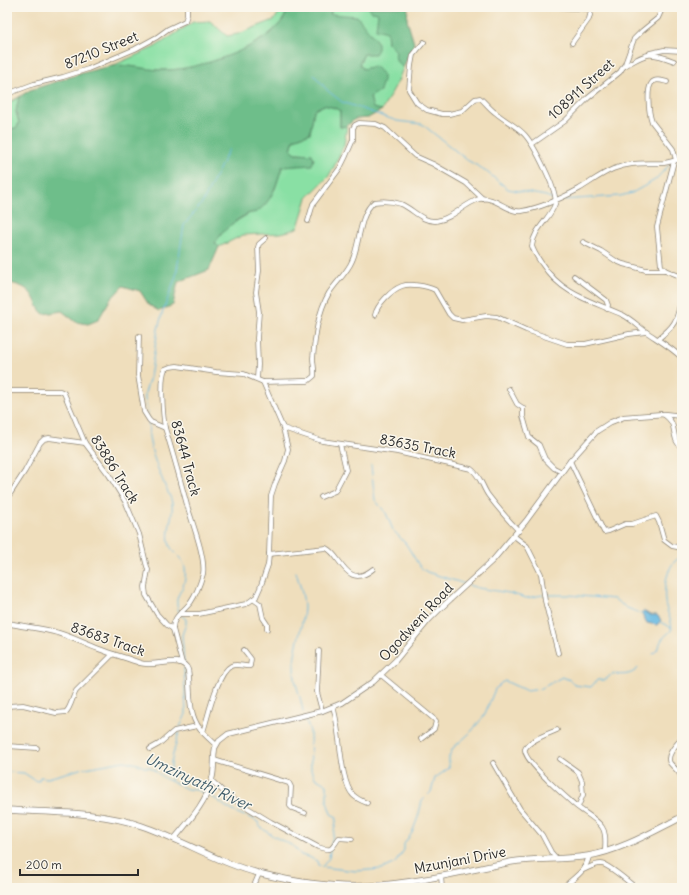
<svg xmlns="http://www.w3.org/2000/svg" width="689" height="895" font-family="Delius,sans-serif">
<style>
.green{fill:#89e0a4;stroke:#5a8668}
.forest{fill:#6ebe8a;stroke:#4c745a}
.water{fill:#66b9e2;stroke:#487286}
.lines{fill:none;stroke-linecap:round;stroke-linejoin:round}
.stream{stroke:#66b9e2;stroke-width:1}
.minor-casing{stroke:#8d8474;stroke-width:5.5}
.tertiary-casing{stroke:#8d8474;stroke-width:6}
.secondary-casing{stroke:#8d8474;stroke-width:7}
.minor{stroke:#fff;stroke-width:4}
.tertiary{stroke:#fff;stroke-width:4.5}
.secondary{stroke:#fff;stroke-width:5.5}
.labels{text-anchor:middle;stroke-width:3;stroke-linejoin:round;paint-order:stroke}
.street-label{font-size:14px;fill:#2b2b2b;stroke:#fbf7ec}
.water-label{font-size:15px;font-style:italic;fill:#405d6b;stroke:#fbf7ec}
</style>
<rect width="100%" height="100%" fill="#fbf7ec"/>
<filter id="ink" filterUnits="userSpaceOnUse"><feTurbulence type="fractalNoise" baseFrequency=".025" numOctaves="2"/><feDisplacementMap in="SourceGraphic" scale="8" xChannelSelector="R" yChannelSelector="G"/><feConvolveMatrix kernelMatrix="1 2 1 2 8 2 1 2 1" color-interpolation-filters="sRGB"/></filter>
<filter id="wash" filterUnits="userSpaceOnUse"><feTurbulence type="fractalNoise" baseFrequency=".012" numOctaves="4" result="noise"/><feDisplacementMap in="SourceGraphic" scale="16" xChannelSelector="R" yChannelSelector="G"/><feGaussianBlur stdDeviation="0.9" result="paint"/><feColorMatrix in="noise" values="0 0 0 0 0 0 0 0 0 0 0 0 0 0 0 0 0 1.4 0 .05"/><feComposite in="paint" operator="in"/></filter>
<g filter="url(#wash)">
<rect width="100%" height="100%" fill="#efdebc"/>
<g class="green">
<path d="M 283,7 L 288,7 C 284,38 220,61 193,67 C 184,69 173,70 163,70 C 147,71 130,67 114,65 L 155,47 L 193,22 L 210,21 L 227,36 L 238,34 L 274,20 Z"/>
<polygon points="333,7 369,7 378,12 387,32 388,43 396,51 397,62 403,68 398,81 382,110 373,109 363,69 359,64 364,54 330,14"/>
<polygon points="19,97 16,112 19,122 17,128 7,129 7,104"/>
<polygon points="324,105 335,108 340,111 340,127 347,126 344,145 334,167 328,177 307,198 298,227 293,230 281,233 243,235 219,247 215,243 221,233 230,225 250,213 256,212 275,189 282,167 312,154 296,153 291,150 294,139 310,133 314,110"/>
</g>
<g class="forest">
<path d="M 288,7 L 333,7 L 330,14 L 357,16 L 378,43 L 378,49 L 375,54 L 364,54 L 359,64 L 363,69 L 374,66 C 386,76 384,76 380,91 L 370,97 L 373,108 L 382,110 L 368,118 L 355,119 L 347,126 L 340,127 L 340,111 L 335,108 L 324,105 L 314,110 L 310,133 L 294,139 L 291,149 L 296,153 L 312,154 L 314,159 L 312,165 L 282,167 C 277,183 272,203 256,212 C 254,213 252,213 250,213 C 236,219 223,230 215,243 L 219,247 L 209,270 L 178,282 L 173,305 L 159,311 L 149,305 L 140,291 L 123,286 L 110,300 L 98,320 L 88,324 L 76,322 L 62,311 L 44,314 C 37,309 37,302 32,295 C 26,286 17,285 7,282 L 7,129 L 17,128 L 19,123 L 16,112 L 19,97 L 30,90 C 57,82 84,71 112,66 C 123,63 148,70 161,70 C 193,72 283,44 288,7 Z"/>
<path d="M 368,7 L 408,7 L 407,20 L 414,43 L 403,68 C 397,62 394,60 396,51 L 388,43 L 387,32 L 376,29 L 378,13 L 372,12 Z"/>
</g>
<polygon class="water" points="643,611 650,615 657,615 661,620 657,625 647,623 642,614"/>
<g class="lines">
<g class="stream">
<polyline points="314,75 328,91 342,102 397,121 422,124 467,160 483,169 508,189 546,196 553,199"/>
<polyline points="678,156 682,153"/>
<polyline points="562,200 620,196 632,193 655,180 669,165"/>
<polyline points="148,414 145,400 145,393 150,377 158,329 162,314 176,276 184,225 203,202 229,149"/>
<path d="M 149,421 C 146,443 157,466 165,486 C 167,491 171,497 172,503 C 174,517 165,532 170,546 C 174,554 184,559 185,568 C 186,574 185,581 183,586 C 181,592 176,596 177,603 C 177,606 178,609 179,612"/>
<polyline points="371,465 375,500 386,513 393,530 406,544 420,567 427,572 465,584"/>
<path d="M 296,572 C 299,583 304,596 304,608 C 303,628 294,647 294,667 C 294,685 301,695 303,712"/>
<polyline points="468,585 478,588 509,593 526,598 543,595"/>
<polyline points="546,595 569,595 614,599 627,608 643,614"/>
<polyline points="182,616 186,619 186,624 182,635 184,663"/>
<polyline points="660,622 672,628"/>
<path d="M 653,654 L 659,648 C 660,639 665,636 671,631 C 673,624 669,617 667,610 C 662,597 665,573 674,562 C 676,560 680,558 682,556"/>
<polyline points="305,719 310,731 311,770 315,778 327,785 327,802 331,814 337,817 331,845"/>
<polyline points="180,727 186,714 184,668"/>
<polyline points="7,772 24,773 36,781 39,780 40,777 48,778 80,769 124,761 138,764 144,767 150,767 164,778 187,789 197,790 205,794"/>
<polyline points="171,780 171,762 179,732"/>
<path d="M 208,795 C 218,799 225,808 235,812 C 243,816 251,817 258,822 L 259,826 L 273,836 L 293,846 L 301,855 L 309,857 L 317,861 L 318,865 L 322,867 L 356,871 L 382,869 L 395,863 L 404,850 L 404,844 L 412,833 L 418,817 L 422,801 L 431,792 L 435,778 L 445,771 L 449,767 L 449,757 L 453,748 L 470,733 L 484,716 L 495,689 L 501,683 L 505,681 L 527,691 L 540,689 L 562,677 L 570,680 L 574,685 L 591,687 L 597,680 L 605,680 L 612,674 C 622,675 631,676 638,668"/>
<polyline points="322,867 329,858 330,850"/>
</g>
</g>
</g>
<g filter="url(#ink)">
<g class="lines">
<g class="minor-casing">
<g id="minor">
<polyline points="555,7 592,9"/>
<path d="M 424,42 L 413,55 L 411,66 L 409,90 L 417,103 L 427,110 L 442,114 L 449,114 L 462,111 L 475,99 L 480,98 C 486,103 490,109 496,113 C 505,121 517,126 525,135 C 533,144 559,192 555,204 C 550,219 534,228 532,246 C 534,253 538,258 542,264 C 562,295 592,301 623,315 C 631,319 638,326 645,331 C 658,340 671,347 682,358"/>
<polyline points="572,43 589,19 592,7"/>
<polyline points="650,53 664,50 682,51"/>
<path d="M 623,67 C 646,54 647,50 674,61"/>
<path d="M 667,82 C 663,81 658,79 654,81 C 645,85 649,114 652,122 L 673,149 L 676,160"/>
<polyline points="7,94 34,84 63,77 88,69 135,49 157,37 168,29 185,21 187,15 187,7"/>
<polyline points="532,144 565,121 588,98 620,72 625,64 634,39 642,31 658,18 663,7"/>
<polyline points="674,161 657,227 661,266 665,270 682,277"/>
<polyline points="308,221 313,204 340,168 346,156 353,140 353,128 355,125 359,123 376,124 385,128 415,156 433,164 466,183 483,199"/>
<polyline points="583,242 601,251 616,261 623,264 646,270 665,270"/>
<polyline points="574,276 606,300 608,305 607,309"/>
<path d="M 375,315 C 377,305 391,290 402,286 C 410,283 427,286 435,290 L 449,314 L 453,318 L 462,320 L 486,316 L 497,317 L 526,330 L 567,344 L 585,344 L 629,334 L 646,332"/>
<polyline points="139,336 138,375 144,412 149,420 151,422 165,428"/>
<path d="M 658,339 C 678,323 676,320 682,297"/>
<polyline points="257,378 258,365 257,338 259,312 256,292 259,271 258,247 259,244 266,238"/>
<path d="M 263,382 L 303,381 L 308,381 L 314,376 C 315,370 313,364 313,358 C 315,336 318,312 329,293 C 336,282 347,273 352,261 C 360,244 359,214 374,202 C 382,201 392,201 401,204 C 413,209 422,222 436,221 C 452,219 464,204 479,199 C 495,195 509,214 522,211 C 540,208 564,197 579,189 C 591,182 601,174 613,169 C 633,161 645,164 664,163 C 670,162 676,160 682,159"/>
<polyline points="509,389 517,404 523,408 523,416 529,437 539,445 545,459 554,468 562,472"/>
<polyline points="7,391 60,391 64,393 85,443 109,475 126,503 139,534 146,563 148,570 145,587 146,595 157,614 167,625 173,629"/>
<path d="M 663,414 C 676,423 672,428 676,440 C 677,443 680,446 682,448"/>
<path d="M 283,428 L 322,441 L 397,452 L 471,469 C 480,475 482,486 488,495 C 498,508 508,520 519,531"/>
<polyline points="570,461 604,532 609,531 625,524 632,524 656,516 659,522 664,540 672,546 682,548"/>
<polyline points="7,495 10,494 25,471 40,443 44,439 49,438 85,443"/>
<polyline points="321,497 335,491 346,470 340,444"/>
<polyline points="514,536 527,546 541,574 545,601 558,653"/>
<path d="M 269,554 L 326,548 C 341,554 346,591 373,569"/>
<polyline points="253,599 260,604 263,618 267,624 267,629"/>
<path d="M 180,614 L 199,614 L 246,604 L 256,597 L 260,588 L 268,565 L 269,554 L 271,496 L 275,484 L 285,461 L 288,449 L 283,428 L 263,382 L 244,374 L 216,372 L 177,366 L 170,367 L 165,369 C 160,379 163,416 165,428 C 173,453 180,479 187,505 C 192,522 206,558 203,574 C 200,584 197,593 191,602 C 184,611 172,617 173,629 L 182,663"/>
<polyline points="319,651 317,692 322,711"/>
<polyline points="381,675 434,719 436,721 434,729 421,739"/>
<path d="M 7,706 L 23,705 L 56,713 L 66,712 C 71,707 72,698 76,691 L 113,654"/>
<path d="M 333,707 C 341,729 339,780 353,795 C 357,799 362,801 367,803"/>
<polyline points="7,713 8,706"/>
<path d="M 557,730 C 548,734 529,740 525,749 C 522,760 567,798 576,806 C 583,812 597,819 602,827 C 607,834 605,844 605,852"/>
<path d="M 203,732 C 208,717 217,673 231,666 C 237,663 244,667 250,666 L 251,659 L 244,650"/>
<path d="M 682,738 C 678,743 665,755 670,763 C 674,768 679,771 682,778"/>
<polyline points="7,746 37,748"/>
<polyline points="150,749 159,744 174,731 197,726"/>
<polyline points="560,759 578,772 582,781 583,795 578,807"/>
<polyline points="214,760 289,783 291,787 290,806 292,808 305,813"/>
<polyline points="493,763 520,809 542,835 551,852 557,859"/>
<path d="M 212,781 L 228,796 L 271,822 L 318,847 C 333,852 331,849 339,838 L 352,839"/>
<path d="M 583,870 C 588,868 596,863 602,864 C 609,865 630,883 636,888"/>
<polyline points="441,876 442,888"/>
<polyline points="253,888 259,874"/>
</g>
</g>
<g class="tertiary-casing">
<g id="tertiary">
<path d="M 7,623 C 24,627 42,628 58,633 C 72,637 85,644 99,649 C 112,654 126,658 140,663 C 155,668 182,654 188,670 C 191,689 187,713 200,729 C 205,735 211,740 216,745"/>
<path d="M 174,839 C 188,822 207,802 212,779 C 215,769 213,759 215,748 L 219,741 L 228,734 L 322,711 L 342,703 L 373,682 L 395,661 L 428,621 L 441,608 L 493,560 L 526,521 L 570,461 L 597,431 L 611,422 L 624,417 L 664,414 L 682,416"/>
<path d="M 563,888 C 574,877 585,873 589,856"/>
</g>
</g>
<g class="secondary-casing">
<path id="secondary" d="M 7,810 C 52,813 99,811 142,826 C 183,840 220,864 262,874 C 298,883 334,888 370,886 C 418,883 465,871 511,862 C 537,858 563,860 588,856 C 622,850 652,832 682,817"/>
</g>
<use href="#minor" class="minor"/>
<use href="#tertiary" class="tertiary"/>
<use href="#secondary" class="secondary"/>
</g>
</g>
<g class="labels">
<g class="street-label">
<text transform="translate(101 50) rotate(-22)" y="5">87210 Street</text>
<text transform="translate(581 89) rotate(-42)" y="5">108911 Street</text>
<text transform="translate(418 446) rotate(11)" y="5">83635 Track</text>
<text transform="translate(186 458) rotate(75)" y="5">83644 Track</text>
<text transform="translate(115 469) rotate(58)" y="5">83886 Track</text>
<text transform="translate(416 622) rotate(-47)" y="5">Ogodweni Road</text>
<text transform="translate(108 639) rotate(19)" y="5">83683 Track</text>
<text transform="translate(460 860) rotate(-11)" y="5">Mzunjani Drive</text>
</g>
<g class="water-label">
<text transform="translate(198 782) rotate(25)" y="5">Umzinyathi River</text>
</g>
</g>
<rect width="689" height="895" fill="none" stroke="#fbf7ec" stroke-width="24"/>
<path d="M20 869v6h118v-6" fill="none" stroke="#2b2b2b" stroke-width="2"/>
<text x="26" y="869" font-size="12" fill="#2b2b2b" stroke="#fbf7ec" stroke-width="3" paint-order="stroke">200 m</text>
</svg>
